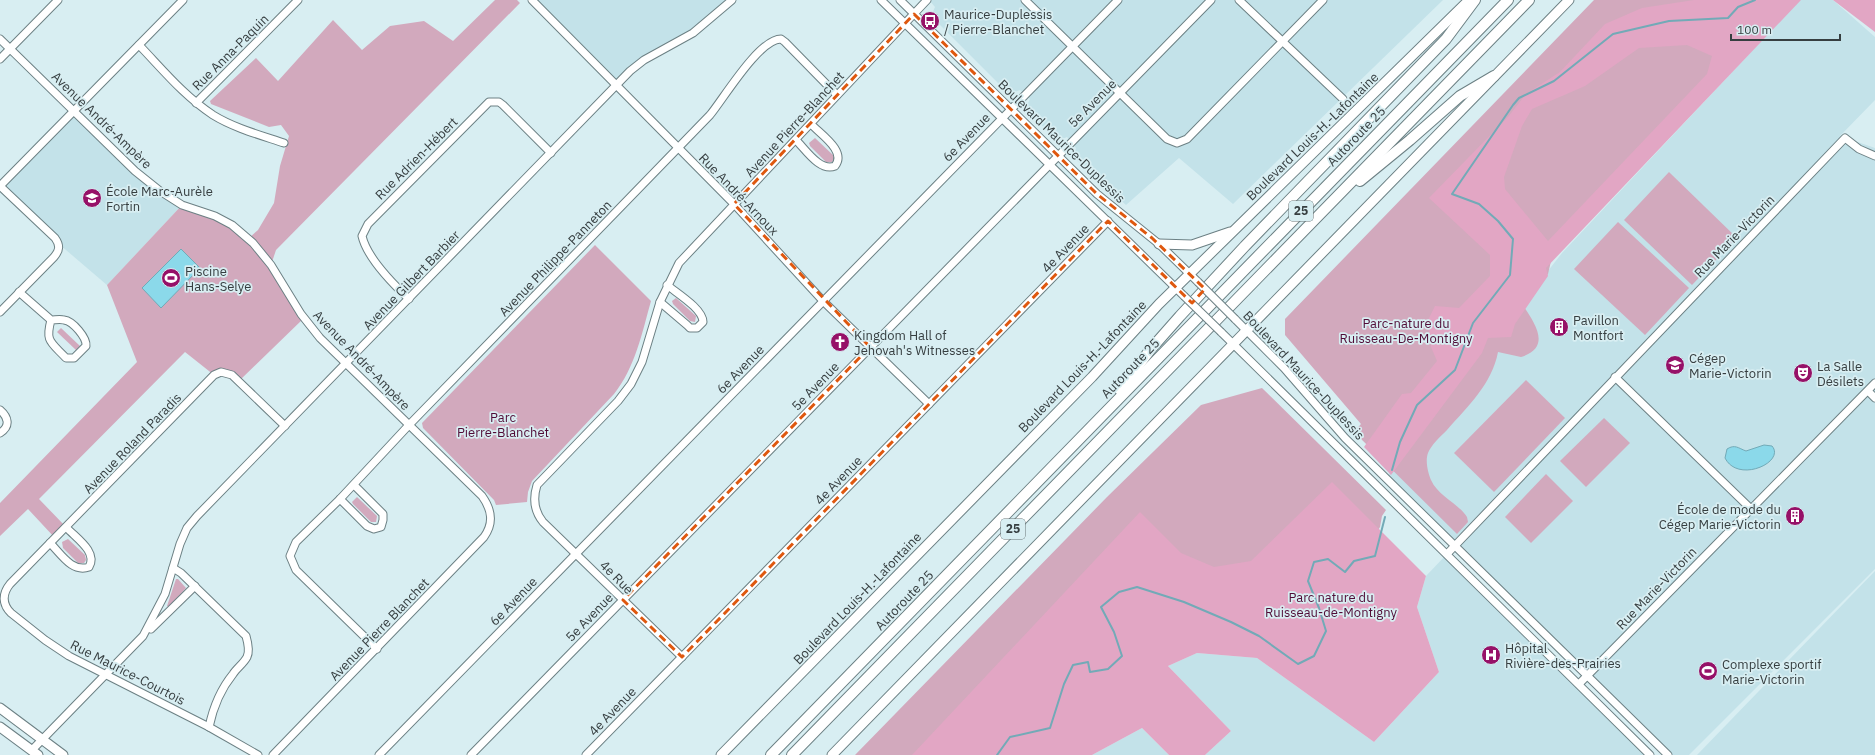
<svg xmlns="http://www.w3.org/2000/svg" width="1875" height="755" font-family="'IBM Plex Sans',sans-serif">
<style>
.built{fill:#c3e2e9}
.green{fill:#d2a9bd}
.forest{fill:#e2a6c4;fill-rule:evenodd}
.water{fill:#8bd9ea;stroke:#72aab7}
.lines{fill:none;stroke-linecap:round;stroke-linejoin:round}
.stream{stroke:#72aab7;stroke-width:2}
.minor-casing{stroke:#6c8084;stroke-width:9}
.major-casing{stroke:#6c8084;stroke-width:11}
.highway-casing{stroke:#6c8084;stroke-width:12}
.minor{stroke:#fff;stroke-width:7}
.major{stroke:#fff;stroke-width:9}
.highway{stroke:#fff;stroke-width:10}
.minor-bridge-casing{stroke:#6c8084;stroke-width:9;stroke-linecap:butt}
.minor-bridge{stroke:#fff;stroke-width:7}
.marked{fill:none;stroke:#df580f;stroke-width:3;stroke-dasharray:8 5;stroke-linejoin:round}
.labels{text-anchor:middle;stroke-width:3.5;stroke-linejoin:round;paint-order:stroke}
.shield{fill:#d8eef2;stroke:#677375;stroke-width:1}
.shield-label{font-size:12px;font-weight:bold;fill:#363e40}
.poi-label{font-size:13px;fill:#363e40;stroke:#d8eef2;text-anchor:start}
.street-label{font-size:13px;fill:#363e40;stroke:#d8eef2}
.park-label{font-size:13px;fill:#510c37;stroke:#d8eef2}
</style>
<rect width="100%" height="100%" fill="#d8eef2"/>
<g class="built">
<polygon points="532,0 732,0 718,14 660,50 616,86"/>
<polygon points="929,0 1443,0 1233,204 1179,158 1126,205 1073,157 1076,148 1067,137 1058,141 1025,109 1030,99 1020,90 1009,94 931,16 935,7"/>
<polygon points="1800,0 1833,0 1875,37 1875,100 1840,136 1875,148 1875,569 1689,755 1667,755 1387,476 1562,253"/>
<polygon points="74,110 135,171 182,205 107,285 59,244 0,186"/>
<polygon points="1447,554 1650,755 1205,755 1231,731 1168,666 1197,653 1257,658 1374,742 1439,672 1417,607 1426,576"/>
<polygon points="1875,571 1875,755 1697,755"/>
<polygon points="1142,728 1169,755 1092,755"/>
</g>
<g class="green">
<polygon points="495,0 517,0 520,3 276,250 271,265 304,318 239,381 232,375 214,375 185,352 39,499 67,528 55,538 28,509 0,536 0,503 137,362 107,285 182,205 215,216 248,239 258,230 274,203 280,166 289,136 281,125 269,127 211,104 210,101 256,58 278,81 333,20 362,50 390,26 424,21 453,41"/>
<path d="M 1594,0 L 1788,0 L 1552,257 L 1548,274 L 1522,304 C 1534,322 1553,347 1521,357 L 1498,352 C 1492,384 1468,406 1447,430 C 1441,436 1431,445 1428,453 C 1425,461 1428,473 1431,480 C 1438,496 1458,503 1467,517 L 1468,522 L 1457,534 L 1354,432 L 1361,424 L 1285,335 L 1285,319 Z"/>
<polygon points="815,138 833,155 834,158 832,162 826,162 810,146 809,143"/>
<polygon points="1669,172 1737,238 1692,285 1624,220"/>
<polygon points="1618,222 1689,288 1645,335 1574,269"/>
<path d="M 595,245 L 651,301 C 642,333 635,368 614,394 L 532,481 L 528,492 L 527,502 L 496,505 L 494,500 L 423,428 L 422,423 Z"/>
<polygon points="676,298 696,316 695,322 690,321 673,304 672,301"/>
<polygon points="61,328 80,346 76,350 57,332"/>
<polygon points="1526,380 1565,418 1494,492 1454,453"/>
<polygon points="1262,388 1386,510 1382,516 1380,527 1374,537 1227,622 1041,755 855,755 1107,497 1201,405"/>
<polygon points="1604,418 1630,443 1586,487 1560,461"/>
<polygon points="1546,474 1573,501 1531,543 1505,517"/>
<polygon points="357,497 377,516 376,522 371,522 353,504 352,502"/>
<polygon points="68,539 85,555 86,560 84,563 78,563 63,548 62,542"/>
<polygon points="176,579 178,579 186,588 169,607 167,606"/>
</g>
<g class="forest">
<path d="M 1694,0 L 1801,0 L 1546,268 L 1548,276 L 1515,324 L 1511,337 L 1488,338 L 1482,353 L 1391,475 L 1364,447 L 1402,394 L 1411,393 L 1437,361 L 1431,347 L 1428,320 L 1435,306 L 1459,308 L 1490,276 L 1490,255 L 1429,198 L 1508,117 L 1526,94 L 1560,72 L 1605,24 L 1642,8 ZM 1687,45 L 1712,56 L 1707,74 L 1548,241 L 1505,189 L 1504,177 L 1522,126 L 1532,109 L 1585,86 L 1639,48 Z"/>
<polygon points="1833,0 1875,0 1875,32"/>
<polygon points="1332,482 1426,576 1417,607 1439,672 1374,742 1257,658 1197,653 1168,666 1231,731 1205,755 1169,755 1142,728 1092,755 912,755 1140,512 1181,553 1214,567 1251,561"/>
</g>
<g class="water">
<polygon points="181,249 200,268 161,308 142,288"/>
<path d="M 1764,445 L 1772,446 C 1786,462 1738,484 1725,458 L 1727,449 C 1735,444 1738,448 1746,451 Z"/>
</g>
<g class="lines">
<g class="stream">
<polyline points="1392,470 1400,442 1417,405 1455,370 1473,323 1510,275 1513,239 1498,221 1479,204 1452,194 1513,105 1519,98 1554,81 1613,34 1669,21 1728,18 1738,7 1755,0"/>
<polyline points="997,755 1010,737 1050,728 1064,684 1073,665 1088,662 1090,672 1108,669 1122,656 1114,632 1101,607 1119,592 1137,587 1184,602 1231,622 1259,636 1298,664 1314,656 1326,631 1319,608 1308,581 1314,562 1328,559 1345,572 1354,561 1375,556 1385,517"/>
</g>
<g class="minor-casing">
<g id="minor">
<polyline points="532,0 734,204 823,301 929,404"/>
<polyline points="881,0 1184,296"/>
<polyline points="900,0 1097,194 1159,244 1198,282"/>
<polyline points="1025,0 1167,139 1177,143 1187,139 1323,0"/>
<polyline points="1239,0 1343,99"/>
<path d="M 0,39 L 135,171 L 160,191 L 182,205 L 215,216 L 232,225 L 253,243 L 271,265 L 301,314 L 320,338 L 482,496 C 492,510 494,523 484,537 L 273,755"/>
<path d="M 139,45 C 163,70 184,96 213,115 C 234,128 260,135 284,143"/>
<polyline points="0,59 58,0"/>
<polyline points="196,103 298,0"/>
<path d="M 796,140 C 806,150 820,172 835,166 C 847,151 820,134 811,124"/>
<polyline points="0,186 183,0"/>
<path d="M 19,292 L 51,320 C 55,320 60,319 64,320 C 73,321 87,338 86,346 L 74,358 L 66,358 C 51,342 45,342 51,320"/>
<path d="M 409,299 C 393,284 367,258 362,236 L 368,224 L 489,102 L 499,102 L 503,105 L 551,153"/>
<path d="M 660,302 L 687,325 L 690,328 L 697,328 L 703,322 C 703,309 678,294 667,285"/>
<path d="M 0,312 L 54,257 C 60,250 60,245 55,238 L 0,186"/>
<polyline points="1235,319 1284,368 1345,438 1668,755"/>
<polyline points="1221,332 1650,755"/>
<polyline points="1615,377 1751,509"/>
<polyline points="1868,391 1875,398"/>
<path d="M 0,410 C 8,417 11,426 0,433"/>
<polyline points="340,499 367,526 374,529 381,527 383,520 383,514 354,485"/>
<path d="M 50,543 C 61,554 72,573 89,567 C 98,552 76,538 67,528"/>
<polyline points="1447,554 1845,138 1859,149 1875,156"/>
<path d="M 173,568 L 181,573 L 246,636 C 248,643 250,651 247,657 C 244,663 237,668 233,674 C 220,690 213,708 209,727"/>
<polyline points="151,629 195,586"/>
<path d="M 377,649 L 296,570 L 290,556 L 296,542 L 340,499 L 409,425 L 710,115 C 724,98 759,39 781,39 L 785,42 L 837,95"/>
<path d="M 682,657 L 543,522 C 534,511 533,498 537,485 L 618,401 L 631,384 L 642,362 L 660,302 L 679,263 L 927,0"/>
<polyline points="1579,684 1875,383"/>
<polyline points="32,750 143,636 165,594 180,544 187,528 197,516 630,71 644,60 693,33 732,0"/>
<path d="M 258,755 L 209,727 L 69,656 L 45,640 L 11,613 C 2,604 2,594 10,584 L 214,375 L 221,372 L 232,375 L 285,426"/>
<polyline points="379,755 1118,0"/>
<polyline points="471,755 1211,0"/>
<polyline points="586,755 1108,221"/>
</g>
</g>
<g class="major-casing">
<g id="major">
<polyline points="1159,244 1192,245 1230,232"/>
<polyline points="0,708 63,755"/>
<polyline points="0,727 38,755"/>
<polyline points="721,755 1092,377 1159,304 1469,0"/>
<polyline points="832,755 1569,0"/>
</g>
</g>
<g class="highway-casing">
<g id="highway">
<polyline points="1360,181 1410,140 1460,96 1494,76"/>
<polyline points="1120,390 1150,350 1180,316 1245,246 1446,39 1475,0"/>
<polyline points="771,755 1508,0"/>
<polyline points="792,755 1529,0"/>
</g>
</g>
<use href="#minor" class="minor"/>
<use href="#major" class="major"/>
<use href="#highway" class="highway"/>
<g class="minor-bridge-casing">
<g id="minor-bridge">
<polyline points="1198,282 1235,319"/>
<polyline points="1184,296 1221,332"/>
</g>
</g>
<use href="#minor-bridge" class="minor-bridge"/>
</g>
<path class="marked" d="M 914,14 L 1097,194 L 1152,238 L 1205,289 L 1192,303 L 1108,221 L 682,657 L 623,600 L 870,347 L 734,204 Z"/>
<defs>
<g id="bus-disc" transform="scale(1)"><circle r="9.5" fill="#961168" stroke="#d8eef2"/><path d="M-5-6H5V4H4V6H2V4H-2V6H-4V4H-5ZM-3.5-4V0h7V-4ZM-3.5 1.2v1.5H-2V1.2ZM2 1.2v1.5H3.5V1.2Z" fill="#fff"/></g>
<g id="school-disc" transform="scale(1)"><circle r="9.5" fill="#961168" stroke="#d8eef2"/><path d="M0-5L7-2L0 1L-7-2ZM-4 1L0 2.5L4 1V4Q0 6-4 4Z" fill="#fff"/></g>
<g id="stadium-disc" transform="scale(1)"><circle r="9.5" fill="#961168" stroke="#d8eef2"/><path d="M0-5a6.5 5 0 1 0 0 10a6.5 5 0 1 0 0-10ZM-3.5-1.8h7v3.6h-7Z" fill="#fff"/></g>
<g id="building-disc" transform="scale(1)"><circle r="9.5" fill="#961168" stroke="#d8eef2"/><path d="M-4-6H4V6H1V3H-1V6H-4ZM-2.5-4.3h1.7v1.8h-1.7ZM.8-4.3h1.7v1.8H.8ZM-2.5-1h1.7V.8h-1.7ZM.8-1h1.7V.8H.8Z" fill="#fff"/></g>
<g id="church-disc" transform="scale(1)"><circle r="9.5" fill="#961168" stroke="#d8eef2"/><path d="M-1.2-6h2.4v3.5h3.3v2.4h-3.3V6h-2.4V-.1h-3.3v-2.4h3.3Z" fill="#fff"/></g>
<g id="university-disc" transform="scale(1)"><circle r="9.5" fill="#961168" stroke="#d8eef2"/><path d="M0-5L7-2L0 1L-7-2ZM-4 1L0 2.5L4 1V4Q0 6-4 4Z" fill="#fff"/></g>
<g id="theatre-disc" transform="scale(1)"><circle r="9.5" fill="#961168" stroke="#d8eef2"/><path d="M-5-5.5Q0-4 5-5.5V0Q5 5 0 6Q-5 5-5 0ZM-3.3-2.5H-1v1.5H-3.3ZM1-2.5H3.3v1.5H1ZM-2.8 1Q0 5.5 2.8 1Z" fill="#fff"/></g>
<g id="hospital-disc" transform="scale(1)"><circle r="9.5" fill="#961168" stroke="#d8eef2"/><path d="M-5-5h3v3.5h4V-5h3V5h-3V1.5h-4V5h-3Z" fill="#fff"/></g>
</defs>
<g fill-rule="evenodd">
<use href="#bus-disc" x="930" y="21"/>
<use href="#school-disc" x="92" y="198"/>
<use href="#stadium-disc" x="171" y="278"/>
<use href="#building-disc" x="1559" y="327"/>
<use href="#church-disc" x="840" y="342"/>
<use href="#university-disc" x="1675" y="365"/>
<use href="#theatre-disc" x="1803" y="373"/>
<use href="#building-disc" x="1795" y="516"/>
<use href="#hospital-disc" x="1491" y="655"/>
<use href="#stadium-disc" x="1708" y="671"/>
</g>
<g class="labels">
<g class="shield">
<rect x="1289" y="201" width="24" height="20" rx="3"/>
<rect x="1001" y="519" width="24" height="20" rx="3"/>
</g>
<g class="shield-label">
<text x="1301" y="215">25</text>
<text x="1013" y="533">25</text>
</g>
<g class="poi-label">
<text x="944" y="19">Maurice-Duplessis<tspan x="944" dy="15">/ Pierre-Blanchet</tspan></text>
<text x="106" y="196">École Marc-Aurèle<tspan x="106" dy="15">Fortin</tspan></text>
<text x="185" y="276">Piscine<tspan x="185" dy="15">Hans-Selye</tspan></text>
<text x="1573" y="325">Pavillon<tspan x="1573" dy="15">Montfort</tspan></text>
<text x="854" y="340">Kingdom Hall of<tspan x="854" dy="15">Jehovah's Witnesses</tspan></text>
<text x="1689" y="363">Cégep<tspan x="1689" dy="15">Marie-Victorin</tspan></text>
<text x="1817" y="371">La Salle<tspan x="1817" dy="15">Désilets</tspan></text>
<text x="1781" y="514" text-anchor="end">École de mode du<tspan x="1781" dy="15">Cégep Marie-Victorin</tspan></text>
<text x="1505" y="653">Hôpital<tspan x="1505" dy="15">Rivière-des-Prairies</tspan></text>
<text x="1722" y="669">Complexe sportif<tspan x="1722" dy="15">Marie-Victorin</tspan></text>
</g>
<g class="street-label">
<text transform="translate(230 52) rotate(-45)" y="5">Rue Anna-Paquin</text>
<text transform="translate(1092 103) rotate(-45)" y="5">5e Avenue</text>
<text transform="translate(102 120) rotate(44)" y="5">Avenue André-Ampère</text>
<text transform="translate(794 124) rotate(-47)" y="5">Avenue Pierre-Blanchet</text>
<text transform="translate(1312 136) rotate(-44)" y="5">Boulevard Louis-H.-Lafontaine</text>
<text transform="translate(1356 136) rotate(-46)" y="5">Autoroute 25</text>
<text transform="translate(966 137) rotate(-46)" y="5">6e Avenue</text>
<text transform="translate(1062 141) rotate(44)" y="5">Boulevard Maurice-Duplessis</text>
<text transform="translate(416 158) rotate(-45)" y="5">Rue Adrien-Hébert</text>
<text transform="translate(739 194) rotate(46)" y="5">Rue André-Arnoux</text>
<text transform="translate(1734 236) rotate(-46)" y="5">Rue Marie-Victorin</text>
<text transform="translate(1065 248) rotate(-46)" y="5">4e Avenue</text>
<text transform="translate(555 258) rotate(-46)" y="5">Avenue Philippe-Panneton</text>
<text transform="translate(411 280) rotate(-46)" y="5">Avenue Gilbert Barbier</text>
<text transform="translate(362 360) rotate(46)" y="5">Avenue André-Ampère</text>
<text transform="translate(1082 366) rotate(-46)" y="5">Boulevard Louis-H.-Lafontaine</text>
<text transform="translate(1130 368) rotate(-46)" y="5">Autoroute 25</text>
<text transform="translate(740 369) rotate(-46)" y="5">6e Avenue</text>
<text transform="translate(1304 375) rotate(47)" y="5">Boulevard Maurice-Duplessis</text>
<text transform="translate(815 386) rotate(-46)" y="5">5e Avenue</text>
<text transform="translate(132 443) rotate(-46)" y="5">Avenue Roland Paradis</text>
<text transform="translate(838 480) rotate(-46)" y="5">4e Avenue</text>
<text transform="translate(617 577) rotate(45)" y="5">4e Rue</text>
<text transform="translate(1656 588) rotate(-46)" y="5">Rue Marie-Victorin</text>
<text transform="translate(857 598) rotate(-46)" y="5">Boulevard Louis-H.-Lafontaine</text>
<text transform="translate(904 600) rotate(-46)" y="5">Autoroute 25</text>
<text transform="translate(513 601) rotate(-46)" y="5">6e Avenue</text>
<text transform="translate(589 617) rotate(-46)" y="5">5e Avenue</text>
<text transform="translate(379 629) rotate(-46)" y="5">Avenue Pierre Blanchet</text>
<text transform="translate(128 672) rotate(27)" y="5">Rue Maurice-Courtois</text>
<text transform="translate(612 711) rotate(-46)" y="5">4e Avenue</text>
</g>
<g class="park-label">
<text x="1406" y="328">Parc-nature du<tspan x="1406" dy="15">Ruisseau-De-Montigny</tspan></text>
<text x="503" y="422">Parc<tspan x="503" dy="15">Pierre-Blanchet</tspan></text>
<text x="1331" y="602">Parc nature du<tspan x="1331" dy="15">Ruisseau-de-Montigny</tspan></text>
</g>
</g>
<path d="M1731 34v6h109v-6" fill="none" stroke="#363e40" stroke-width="2"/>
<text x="1737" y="34" font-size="12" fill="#363e40" stroke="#d8eef2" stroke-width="3" paint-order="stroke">100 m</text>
</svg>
